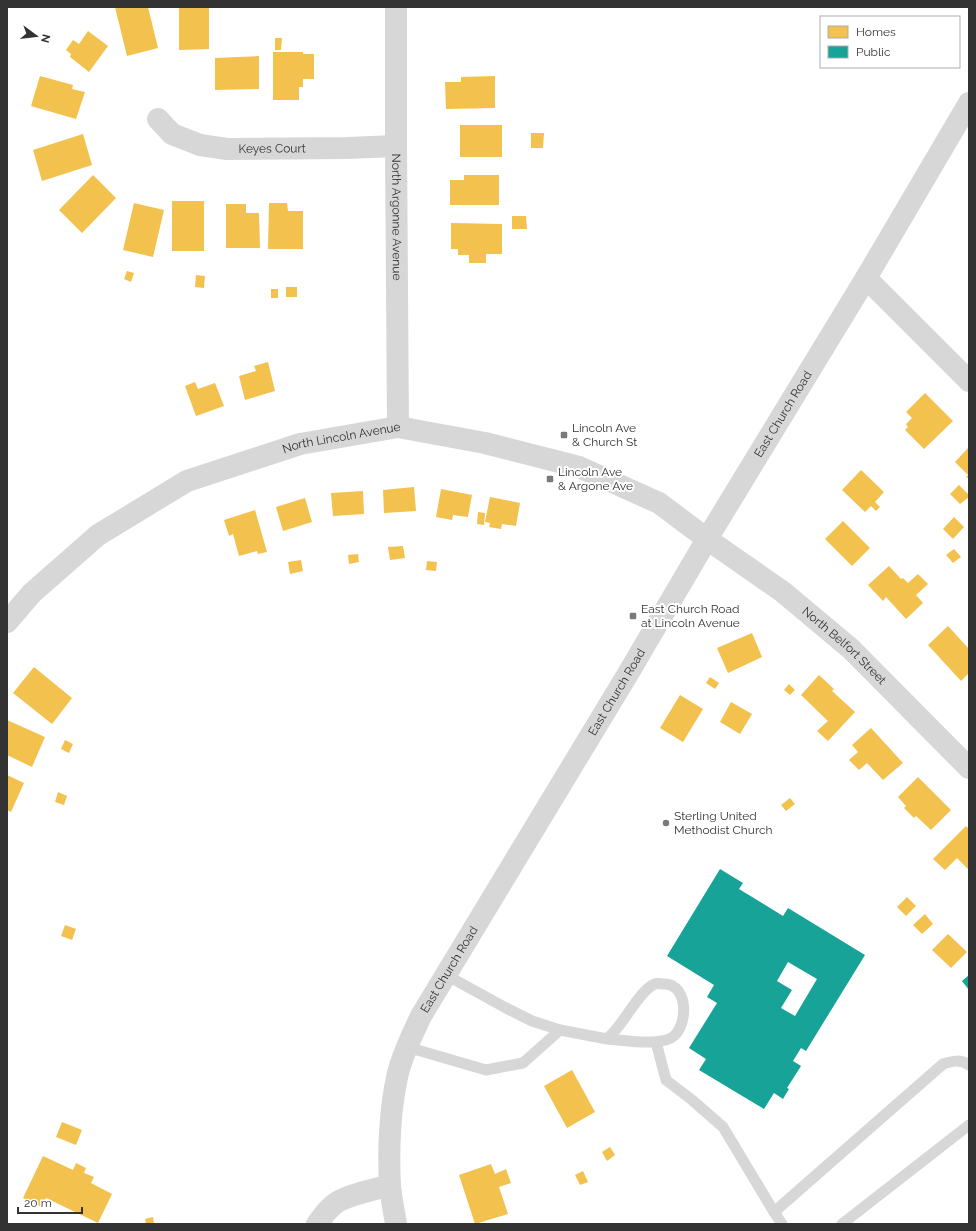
<svg xmlns="http://www.w3.org/2000/svg" width="976" height="1231" font-family="Raleway,sans-serif">
<style>
.homes{fill:#f2c14e}
.public{fill:#17a398;fill-rule:evenodd}
.lines{fill:none;stroke-linecap:round;stroke-linejoin:round}
.service{stroke:#d7d7d7;stroke-width:11}
.minor{stroke:#d7d7d7;stroke-width:22}
.tertiary{stroke:#d7d7d7;stroke-width:22}
.poi-dot{fill:#7a7a7a;stroke:#fff;stroke-width:1.5}
.labels{text-anchor:middle;stroke-width:4;stroke-linejoin:round;paint-order:stroke}
.street-label{font-size:12px;fill:#333;stroke:#fff}
.poi-label{font-size:12px;fill:#333;stroke:#fff;text-anchor:start}
</style>
<rect width="100%" height="100%" fill="#fff"/>
<g class="homes">
<polygon points="115,7 148,7 158,48 127,56"/>
<polygon points="179,7 209,7 209,49 179,50"/>
<polygon points="88,31 108,46 89,72 70,57 71,54 66,50 73,40 79,44"/>
<polygon points="275,38 282,38 281,50 275,50"/>
<polygon points="273,52 303,52 303,54 314,54 314,79 303,79 303,87 299,87 299,100 273,100"/>
<polygon points="259,56 259,89 215,90 215,58"/>
<polygon points="40,76 73,85 72,89 85,92 76,119 31,106"/>
<polygon points="495,76 495,108 446,109 445,82 461,82 461,77"/>
<rect x="460" y="125" width="42" height="32"/>
<polygon points="531,133 544,133 543,148 531,148"/>
<polygon points="83,134 92,165 42,181 33,150"/>
<polygon points="93,175 116,198 82,233 59,210"/>
<polygon points="464,175 499,175 499,205 450,205 450,180 464,180"/>
<rect x="172" y="201" width="32" height="50"/>
<polygon points="134,203 164,210 153,257 123,250"/>
<polygon points="269,203 287,203 288,211 303,211 303,249 268,249"/>
<polygon points="226,204 246,204 246,213 259,213 260,248 226,248"/>
<polygon points="512,216 526,216 527,229 512,229"/>
<polygon points="451,223 502,224 502,254 486,254 486,263 469,263 469,255 458,255 458,249 451,249"/>
<polygon points="127,271 134,273 131,282 124,279"/>
<polygon points="196,275 205,276 204,288 195,287"/>
<rect x="286" y="287" width="11" height="10"/>
<rect x="271" y="289" width="7" height="9"/>
<polygon points="268,362 275,391 245,400 239,376 256,371 254,366"/>
<polygon points="195,382 198,389 215,383 224,406 196,416 185,386"/>
<polygon points="925,393 953,421 924,449 905,430 908,427 906,424 912,418 906,412"/>
<polygon points="969,447 969,479 966,477 968,475 955,462"/>
<polygon points="861,470 884,492 875,502 880,507 876,511 871,506 865,512 842,490"/>
<polygon points="959,485 969,495 969,497 960,504 950,494"/>
<polygon points="414,487 416,511 384,513 383,490"/>
<polygon points="441,489 472,495 468,517 453,515 452,520 436,517"/>
<polygon points="363,491 364,514 333,516 331,493"/>
<polygon points="490,497 520,503 516,526 502,524 501,529 489,527 490,523 485,522"/>
<polygon points="305,498 312,522 283,531 276,507"/>
<polygon points="255,510 267,552 258,554 257,551 239,556 233,534 229,536 224,520"/>
<polygon points="478,512 485,513 484,525 477,524"/>
<polygon points="954,517 964,527 953,539 943,529"/>
<polygon points="843,521 870,548 852,566 825,539"/>
<polygon points="403,546 405,558 390,560 388,547"/>
<polygon points="954,549 961,557 953,563 946,555"/>
<polygon points="358,554 359,562 349,564 348,555"/>
<polygon points="301,560 303,571 290,574 288,562"/>
<polygon points="427,561 437,562 436,571 426,570"/>
<polygon points="889,566 901,579 903,578 908,583 918,574 928,584 916,595 923,603 906,619 886,597 883,601 868,585"/>
<polygon points="948,626 969,649 969,673 961,681 928,645"/>
<polygon points="752,633 762,657 728,673 717,648"/>
<polygon points="34,667 72,698 52,724 13,693"/>
<polygon points="819,675 834,689 832,691 855,712 828,741 817,731 828,721 801,695"/>
<polygon points="710,677 719,683 715,689 706,683"/>
<polygon points="789,684 795,690 790,695 784,690"/>
<polygon points="680,695 703,709 683,742 660,728"/>
<polygon points="731,702 752,714 740,734 720,722"/>
<polygon points="7,720 45,737 32,767 7,755"/>
<polygon points="871,728 903,763 883,780 867,763 859,770 849,760 858,752 852,745"/>
<polygon points="65,740 73,744 69,753 61,749"/>
<polygon points="7,775 24,783 11,812 7,810"/>
<polygon points="918,777 951,810 931,830 916,816 914,818 904,808 906,806 898,797"/>
<polygon points="58,792 67,796 64,805 55,802"/>
<polygon points="790,798 795,804 786,811 781,805"/>
<polygon points="966,826 969,829 969,870 957,858 945,870 933,859"/>
<polygon points="907,897 916,906 906,916 897,907"/>
<polygon points="925,914 933,924 922,934 913,925"/>
<polygon points="65,925 76,929 72,940 61,936"/>
<polygon points="948,934 967,952 951,968 932,950"/>
<polygon points="572,1070 595,1112 567,1128 544,1086"/>
<polygon points="62,1122 82,1130 76,1145 56,1137"/>
<polygon points="610,1147 615,1155 607,1161 602,1152"/>
<polygon points="43,1156 73,1170 76,1163 86,1168 84,1173 94,1177 91,1183 112,1194 98,1223 46,1198 42,1207 23,1198"/>
<polygon points="491,1164 495,1174 506,1169 511,1183 499,1187 508,1214 475,1224 459,1175"/>
<polygon points="583,1171 588,1182 580,1185 575,1175"/>
<polygon points="153,1217 154,1224 146,1224 145,1219"/>
</g>
<g class="public">
<path d="M 720,869 L 743,883 L 739,889 L 783,916 L 788,908 L 865,955 L 806,1051 L 801,1048 L 793,1061 L 801,1066 L 787,1088 L 789,1089 L 783,1099 L 774,1093 L 764,1109 L 699,1070 L 706,1059 L 689,1048 L 717,1003 L 707,997 L 714,985 L 667,956 ZM 788,962 L 817,979 L 795,1016 L 781,1008 L 792,990 L 777,981 Z"/>
<polygon points="969,975 969,990 962,981"/>
</g>
<g class="lines">
<g class="service">
<path d="M 446,975 L 506,1008 L 532,1021 L 560,1030 L 607,1039 C 612,1034 617,1029 621,1023 C 629,1013 643,988 655,984 C 657,983 661,984 664,984 C 690,984 688,1029 671,1038 C 656,1046 624,1040 607,1039"/>
<polyline points="656,1042 666,1080 692,1100 723,1127 774,1212 782,1224"/>
<polyline points="407,1047 486,1070 523,1063 560,1030"/>
<path d="M 774,1212 L 943,1064 C 952,1061 961,1059 969,1065"/>
<polyline points="842,1224 969,1125"/>
</g>
<g class="minor">
<path id="s1" d="M 396,7 L 396,146 L 398,427"/>
<path id="s2" d="M 158,119 L 172,134 L 200,145 L 227,149 L 347,148 L 396,146"/>
<polyline points="866,278 969,381"/>
<path id="s3" d="M 707,539 L 783,592 L 851,649 L 969,768"/>
<path d="M 317,1224 C 323,1216 330,1206 339,1201 C 354,1193 374,1190 390,1185"/>
</g>
<g class="tertiary">
<path id="s4" d="M 7,622 L 32,593 L 98,535 L 187,481 L 300,444 L 398,427 L 485,443 L 579,467 L 659,503 L 707,539"/>
<path id="s5" d="M 396,1224 C 394,1211 391,1198 390,1185 C 388,1151 390,1106 398,1073 C 403,1053 412,1035 421,1016 L 629,672 L 707,539 L 866,278 L 969,103"/>
</g>
</g>
<g class="poi-dot">
<rect x="560" y="431" width="8" height="8" rx="2"/>
<rect x="546" y="475" width="8" height="8" rx="2"/>
<rect x="629" y="612" width="8" height="8" rx="2"/>
<circle cx="666" cy="823" r="4"/>
</g>
<g class="labels">
<g class="street-label">
<text dy="4" stroke="none"><textPath href="#s2" startOffset="123">Keyes Court</textPath></text>
<text dy="4" stroke="none"><textPath href="#s1" startOffset="210">North Argonne Avenue</textPath></text>
<text dy="4" stroke="none"><textPath href="#s5" startOffset="916">East Church Road</textPath></text>
<text dy="4" stroke="none"><textPath href="#s4" startOffset="391">North Lincoln Avenue</textPath></text>
<text dy="4" stroke="none"><textPath href="#s3" startOffset="174">North Belfort Street</textPath></text>
<text dy="4" stroke="none"><textPath href="#s5" startOffset="592">East Church Road</textPath></text>
<text dy="4" stroke="none"><textPath href="#s5" startOffset="268">East Church Road</textPath></text>
</g>
<g class="poi-label">
<text x="572" y="432">Lincoln Ave<tspan x="572" dy="14">&amp; Church St</tspan></text>
<text x="558" y="476">Lincoln Ave<tspan x="558" dy="14">&amp; Argone Ave</tspan></text>
<text x="641" y="613">East Church Road<tspan x="641" dy="14">at Lincoln Avenue</tspan></text>
<text x="674" y="820">Sterling United<tspan x="674" dy="14">Methodist Church</tspan></text>
</g>
</g>
<rect width="976" height="1231" fill="none" stroke="#333333" stroke-width="16"/>
<rect x="820" y="16" width="140" height="52" fill="#ffffff" stroke="#adadad"/>
<rect x="828" y="26" width="20" height="12" fill="#f2c14e" stroke="#adadad"/>
<text x="856" y="36" font-size="12" fill="#333333">Homes</text>
<rect x="828" y="46" width="20" height="12" fill="#17a398" stroke="#adadad"/>
<text x="856" y="56" font-size="12" fill="#333333">Public</text>
<g transform="translate(36 36) rotate(105)" stroke="#ffffff" stroke-width="3" paint-order="stroke">
<path d="M0-3L7 15L0 10L-7 15Z" fill="#333333"/>
<text y="-6" font-size="11" font-weight="bold" text-anchor="middle" fill="#333333">N</text>
</g>
<path d="M18 1207v6h64v-6" fill="none" stroke="#333333" stroke-width="2"/>
<text x="24" y="1207" font-size="12" fill="#333333" stroke="#ffffff" stroke-width="3" paint-order="stroke">20 m</text>
</svg>
